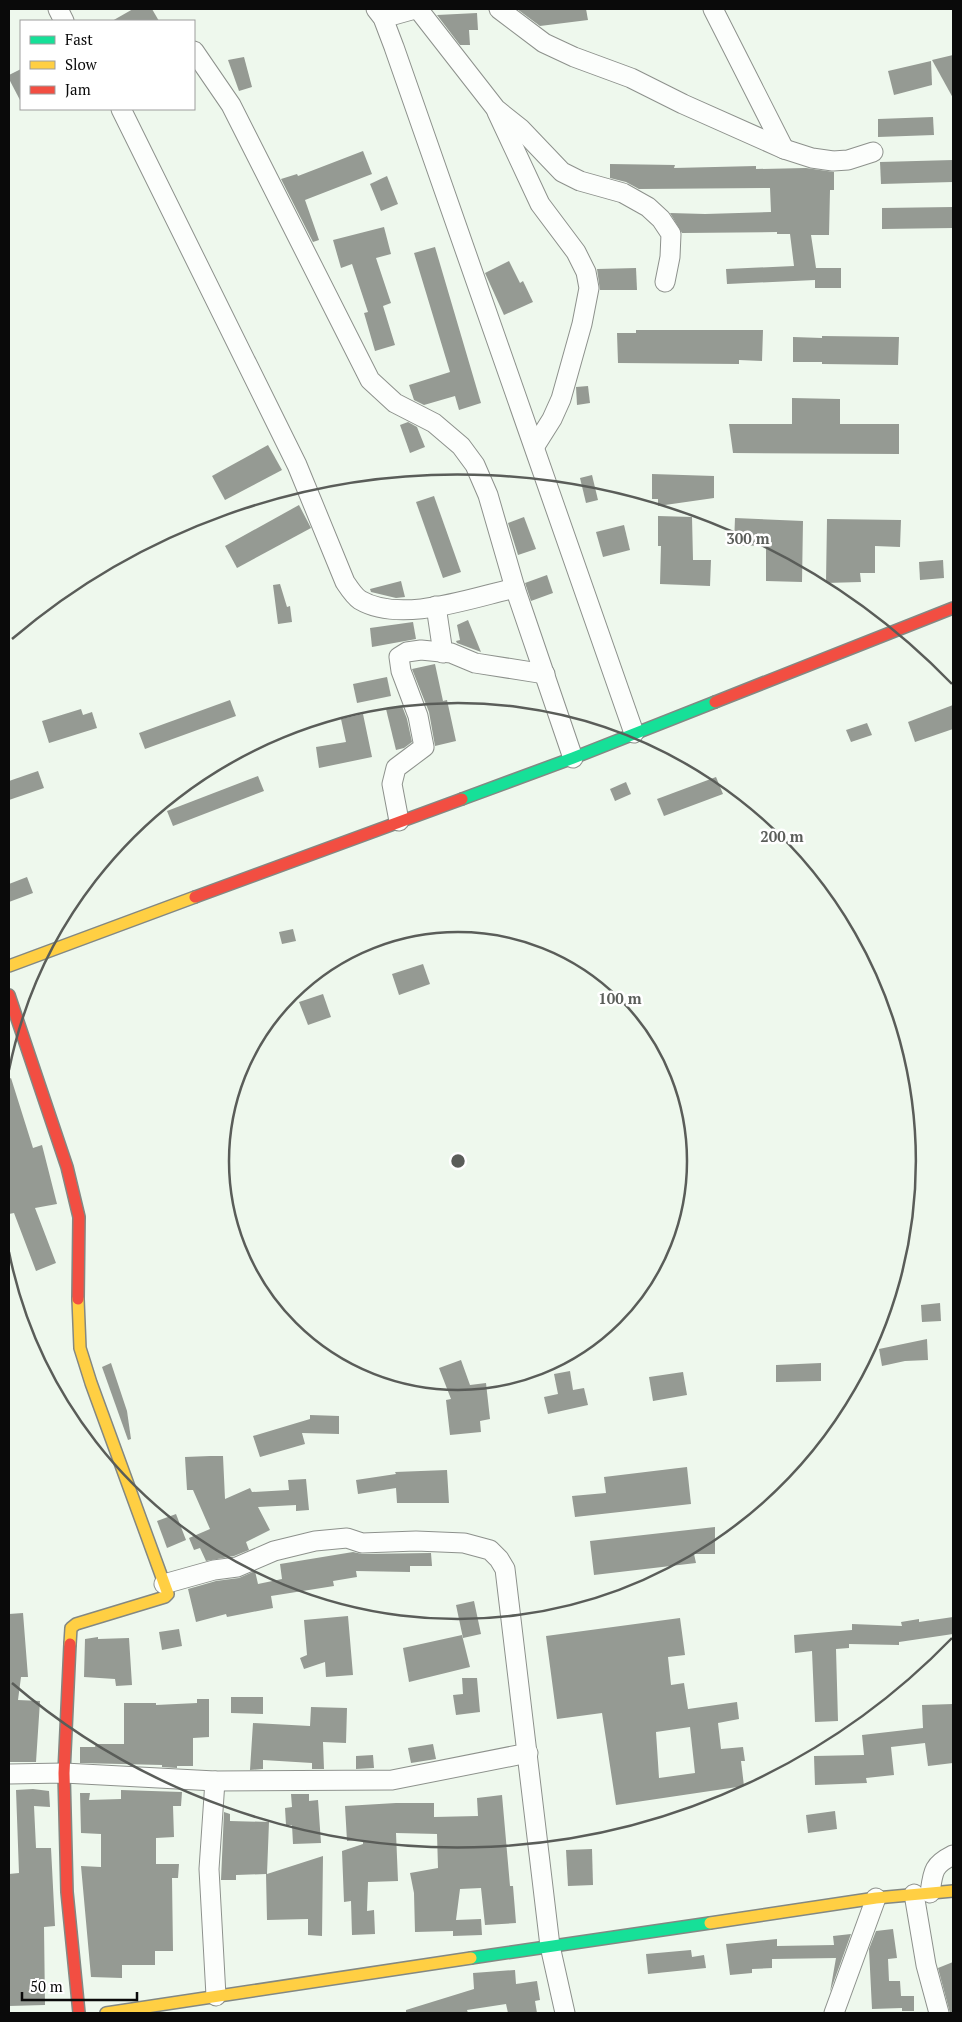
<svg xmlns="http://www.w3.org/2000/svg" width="962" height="2022" font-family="'PT Serif',serif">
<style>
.building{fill:#959a93;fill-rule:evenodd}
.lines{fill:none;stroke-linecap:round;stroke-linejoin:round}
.street-casing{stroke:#8d918c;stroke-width:21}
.fast-casing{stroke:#838883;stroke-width:14}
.slow-casing{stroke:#838883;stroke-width:14}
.jam-casing{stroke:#838883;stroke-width:14}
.street{stroke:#fcfefc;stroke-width:19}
.fast{stroke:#16e098;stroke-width:11}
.slow{stroke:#ffcf43;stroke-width:11}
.jam{stroke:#f24e42;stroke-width:11}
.ring{fill:none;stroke:#5a5d59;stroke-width:2.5}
.centre{fill:#5a5d59;stroke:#fff;stroke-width:2.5}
.ring-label{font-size:15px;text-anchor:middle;font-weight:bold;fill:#5a5d59;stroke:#fff;stroke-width:5;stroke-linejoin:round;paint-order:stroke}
</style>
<rect width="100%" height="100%" fill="#eef8ed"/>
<g class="building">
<polygon points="133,9 152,9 159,21 112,21"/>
<polygon points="517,9 586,9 588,20 540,26"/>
<polygon points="477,13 478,30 469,30 470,45 460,45 437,15"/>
<polygon points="953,55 953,98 932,60"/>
<polygon points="244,57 252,87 239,91 228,60"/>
<polygon points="931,61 932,85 894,95 888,71"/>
<polygon points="21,69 21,102 9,79 9,75"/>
<polygon points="933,117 934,135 878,137 878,119"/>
<polygon points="363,151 372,174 305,200 319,240 313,242 281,179 297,174 298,176"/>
<polygon points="953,160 953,182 881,184 880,162"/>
<polygon points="610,164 675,165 674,168 756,166 756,169 806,168 834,172 834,190 830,190 829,235 811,235 816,268 841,268 841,288 815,288 815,280 727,284 726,269 794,266 790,234 777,234 777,232 682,233 670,213 705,214 771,212 770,188 639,189 626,182 610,178"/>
<polygon points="387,176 398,204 381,211 370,184"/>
<polygon points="953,207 953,228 882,229 882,208"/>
<polygon points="384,227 391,254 376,258 391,303 383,306 395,345 375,351 364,313 368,312 352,264 341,268 333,240"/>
<polygon points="435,247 481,403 459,410 455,396 424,405 414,400 409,385 450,372 414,253"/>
<polygon points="509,261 520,283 523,281 533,302 504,315 485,273"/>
<polygon points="636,268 637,290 600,290 597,269"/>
<polygon points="636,330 763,330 762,361 739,360 739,364 618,363 617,333 636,333"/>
<polygon points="822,336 899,337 898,365 822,364 822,362 793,362 793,337 822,338"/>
<polygon points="588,386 590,403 577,405 576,387"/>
<polygon points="792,398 840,399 840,424 899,424 899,454 733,453 729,424 792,424"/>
<polygon points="408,422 417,427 425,447 410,453 400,425"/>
<polygon points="268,445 282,470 225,500 212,476"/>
<polygon points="652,474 714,476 714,498 658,506 658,499 652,499"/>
<polygon points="592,475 598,500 586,503 580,478"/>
<polygon points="434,496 461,572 443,578 416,502"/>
<polygon points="299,505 311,528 237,568 225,546"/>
<polygon points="658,516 692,517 693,560 711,560 710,586 660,584 661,546 658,546"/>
<polygon points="524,517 536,549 518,555 508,523"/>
<polygon points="735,518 803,521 802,582 766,581 766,546 734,545"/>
<polygon points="827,519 901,520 900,547 875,546 875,573 860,573 861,582 826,583"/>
<polygon points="624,525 630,550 603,557 596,532"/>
<polygon points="943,560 944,578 920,580 919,562"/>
<polygon points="547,575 553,593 531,601 525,583"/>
<polygon points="401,581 405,597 396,598 371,592 370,589"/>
<polygon points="280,584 287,607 290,606 292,622 278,624 273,585"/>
<polygon points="468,620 481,652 457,643 456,641 460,640 457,625"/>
<polygon points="413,622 416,639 372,647 370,628"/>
<polygon points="435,664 443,701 447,700 456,741 435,746 429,712 412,669"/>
<polygon points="387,677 391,696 357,703 353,684"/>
<polygon points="230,700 236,716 145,749 139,733"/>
<polygon points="953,705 953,729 915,742 908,722"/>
<polygon points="402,706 407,719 412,742 404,748 396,750 386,709"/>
<polygon points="81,709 83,715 92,712 97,728 49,743 42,721"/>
<polygon points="363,714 372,757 319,768 316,747 346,742 341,719"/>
<polygon points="867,723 872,735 851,742 846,730"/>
<polygon points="38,771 44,788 9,800 9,781"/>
<polygon points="258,776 264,791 173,826 167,811"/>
<polygon points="716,777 723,794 664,816 657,799"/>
<polygon points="626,782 631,794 615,801 610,789"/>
<polygon points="27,877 33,893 9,902 9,884"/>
<polygon points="293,929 296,941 282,944 279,932"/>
<polygon points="423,964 430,984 399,995 392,974"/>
<polygon points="323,994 331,1017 308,1025 299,1002"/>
<polygon points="11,1078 33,1148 42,1145 57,1204 35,1208 56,1263 36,1271 14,1213 9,1214 9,1079"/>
<polygon points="940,1303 941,1321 922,1322 921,1305"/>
<polygon points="927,1339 928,1360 905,1361 882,1366 879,1349"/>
<polygon points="461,1360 470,1385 486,1383 490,1419 480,1421 481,1432 450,1435 446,1400 451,1399 439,1368"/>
<polygon points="111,1363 127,1411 131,1439 128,1440 102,1367"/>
<polygon points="821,1363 821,1381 776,1382 776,1365"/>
<polygon points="570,1371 573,1390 584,1388 588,1405 548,1414 544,1397 558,1394 554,1374"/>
<polygon points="683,1372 687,1395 653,1401 649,1377"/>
<polygon points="310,1415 339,1416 339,1434 302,1433 305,1444 260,1457 253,1436 310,1419"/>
<polygon points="210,1456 223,1456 225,1499 250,1488 252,1492 289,1490 288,1480 306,1479 309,1510 296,1511 296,1505 258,1507 270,1530 246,1542 249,1550 234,1556 206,1561 200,1548 194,1550 189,1538 210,1529 193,1490 187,1490 185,1457"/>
<polygon points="687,1467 691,1504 575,1517 572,1496 606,1493 604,1477"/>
<polygon points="447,1470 449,1503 397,1503 396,1488 358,1494 356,1480 396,1474 395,1472"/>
<polygon points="176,1514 186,1540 167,1548 157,1521"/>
<polygon points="715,1527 715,1554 694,1554 696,1563 594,1575 590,1541"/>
<polygon points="353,1552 362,1554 431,1553 432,1566 410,1566 410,1572 356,1571 357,1577 333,1581 334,1586 271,1596 273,1608 227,1617 226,1614 196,1622 188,1589 216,1581 239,1578 255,1571 258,1584 282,1579 280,1564"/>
<polygon points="474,1601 481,1634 463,1638 456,1605"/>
<polygon points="23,1613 28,1677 21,1677 18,1700 40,1701 36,1762 9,1762 9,1614"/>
<polygon points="348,1616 353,1675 326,1677 325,1662 304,1669 300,1658 307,1655 304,1620"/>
<polygon points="953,1617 953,1634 899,1642 899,1645 849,1644 849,1648 836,1649 838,1721 815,1722 812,1651 795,1653 794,1635 852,1630 852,1624 902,1626 901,1622 919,1619 919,1622"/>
<path d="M 680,1618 L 685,1655 L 668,1657 L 671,1685 L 684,1683 L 688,1709 L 737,1702 L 739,1719 L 718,1723 L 721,1749 L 743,1747 L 745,1761 L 741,1761 L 744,1786 L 616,1805 L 602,1713 L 557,1719 L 546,1636 ZM 690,1727 L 695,1773 L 659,1778 L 656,1732 Z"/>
<polygon points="179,1629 182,1646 162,1650 159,1632"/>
<polygon points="462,1635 470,1667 409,1682 403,1648"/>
<polygon points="98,1637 98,1639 129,1638 132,1685 116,1686 115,1679 84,1677 85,1639"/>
<polygon points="462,1678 477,1678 480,1712 456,1715 453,1695 463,1694"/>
<polygon points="231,1697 263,1697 263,1714 231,1713"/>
<polygon points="197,1699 209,1699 209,1737 193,1738 193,1766 177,1766 177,1768 162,1767 162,1765 80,1763 80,1747 95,1747 96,1744 124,1744 124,1703 156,1703 156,1705 197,1703"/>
<polygon points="953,1704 953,1763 928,1766 925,1743 891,1747 894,1775 866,1778 867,1783 815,1785 814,1756 864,1755 862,1735 923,1728 922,1705"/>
<polygon points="311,1707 347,1708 346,1743 323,1742 324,1769 312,1769 312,1763 263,1760 263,1769 250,1770 253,1723 310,1726"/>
<polygon points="433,1744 436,1759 411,1763 408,1748"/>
<polygon points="373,1755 374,1768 356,1769 356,1756"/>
<polygon points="33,1789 49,1791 50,1807 34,1806 36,1848 51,1848 55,1926 44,1927 45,2005 9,2006 9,1874 19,1873 16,1790"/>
<polygon points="121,1790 182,1792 181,1806 173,1806 174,1837 156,1838 156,1864 179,1864 178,1878 172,1878 173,1951 155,1951 155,1965 122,1965 122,1978 91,1977 81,1866 101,1867 101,1834 81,1833 80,1793 90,1793 89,1800 121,1799"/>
<polygon points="291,1794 309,1794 309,1801 318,1800 321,1843 293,1844 292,1825 286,1825 285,1808 292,1807"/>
<polygon points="502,1795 510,1886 513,1886 516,1923 485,1925 481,1888 460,1889 456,1920 481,1919 482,1935 453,1936 453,1931 415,1932 414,1893 410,1873 438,1868 437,1834 396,1833 398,1881 368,1882 367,1911 374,1910 375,1934 352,1935 351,1901 344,1902 342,1851 363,1844 363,1840 347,1841 345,1806 396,1803 434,1803 434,1817 478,1816 477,1798"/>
<polygon points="835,1811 837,1829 808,1833 806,1815"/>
<polygon points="224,1812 230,1814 230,1821 269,1822 267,1874 323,1856 322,1936 308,1935 308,1919 267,1920 266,1874 236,1875 236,1880 221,1880"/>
<polygon points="592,1849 593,1885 568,1886 566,1850"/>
<polygon points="893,1929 897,1958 888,1959 889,1981 900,1981 901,1996 914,1996 914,2011 902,2011 902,2008 872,2009 869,1949 876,1931"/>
<polygon points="851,1934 830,1992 836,1958 772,1959 772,1968 752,1969 752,1973 730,1975 726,1944 777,1939 777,1946 834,1945 833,1936"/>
<polygon points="691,1950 692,1957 704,1955 706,1968 648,1974 646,1954"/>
<polygon points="953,1962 953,2013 950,2013 938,1968"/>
<polygon points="515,1970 516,1984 537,1981 540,2000 535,2001 537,2013 508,2013 506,2004 467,2010 468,2013 406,2013 406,2010 474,1989 473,1973"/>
</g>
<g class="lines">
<g class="street-casing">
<g id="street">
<polyline points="58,9 64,21"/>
<polyline points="376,9 383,18 394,47 634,733"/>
<polyline points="418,9 496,109 521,129 562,172 580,181 623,193 648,207 661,219 671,234 670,257 665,282"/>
<polyline points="499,9 544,43 574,57 631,78 683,104 784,149 812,158 833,161 848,160 873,152"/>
<polyline points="713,9 784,149"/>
<polyline points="383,18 415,9"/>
<polyline points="194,51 231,105 370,380 395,403 434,423 461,446 475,465 488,495 515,588 573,758"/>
<path d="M 121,109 L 297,465 L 345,582 C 349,588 354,596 360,600 C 401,624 471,598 515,588"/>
<polyline points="497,112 540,204 576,252 586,272 589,288 582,324 561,399 552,419 535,446"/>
<polyline points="436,606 443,653"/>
<polyline points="399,821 392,784 396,768 424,747 418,716 401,671 399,657 407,652 421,650 451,653 475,663 545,674"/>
<polyline points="164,1584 214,1570 237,1567 274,1551 315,1541 347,1538 362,1543 416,1541 464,1543 490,1550 499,1559 505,1569 550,1946 565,2013"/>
<polyline points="9,1774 64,1773 215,1781 392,1780 528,1753"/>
<polyline points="215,1781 209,1869 216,1996"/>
<path d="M 930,1893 C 933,1871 933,1865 953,1855"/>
<polyline points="914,1894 926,1965 939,2013"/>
<polyline points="834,2013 876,1898"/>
</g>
</g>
<g class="fast-casing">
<g id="fast">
<polyline points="462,799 573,758 715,702"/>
<polyline points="471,1958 710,1923"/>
</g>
</g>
<g class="slow-casing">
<g id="slow">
<polyline points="9,966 195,897"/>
<polyline points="70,1644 71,1628 76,1624 165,1597 168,1594 91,1383 80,1348 78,1299"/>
<polyline points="710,1923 876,1898 953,1891"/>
<polyline points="106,2013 471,1958"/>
</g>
</g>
<g class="jam-casing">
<g id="jam">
<polyline points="715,702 953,608"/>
<polyline points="195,897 462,799"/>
<polyline points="9,995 67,1167 79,1217 78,1299"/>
<polyline points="70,1644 64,1773 67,1892 79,2013"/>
</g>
</g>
<use href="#street" class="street"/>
<use href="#fast" class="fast"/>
<use href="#slow" class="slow"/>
<use href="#jam" class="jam"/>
</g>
<g class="ring">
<circle cx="458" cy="1161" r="229"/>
<path d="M9 1070A458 458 0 1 1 9 1252"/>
<path d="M952 1638A687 687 0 0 1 12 1683M12 639A687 687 0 0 1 952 684"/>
</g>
<circle cx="458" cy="1161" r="8" class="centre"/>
<g class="ring-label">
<text x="748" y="544">300 m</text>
<text x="782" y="842">200 m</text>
<text x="620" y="1004">100 m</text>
</g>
<rect width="962" height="2022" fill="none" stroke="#0a0a0a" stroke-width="20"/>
<rect x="20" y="20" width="175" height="90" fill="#ffffff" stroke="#9d9d9d"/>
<rect x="30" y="36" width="25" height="8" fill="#16e098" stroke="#9d9d9d"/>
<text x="65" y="45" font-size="15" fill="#0a0a0a">Fast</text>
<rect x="30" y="61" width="25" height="8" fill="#ffcf43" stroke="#9d9d9d"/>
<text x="65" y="70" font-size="15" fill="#0a0a0a">Slow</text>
<rect x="30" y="86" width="25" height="8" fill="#f24e42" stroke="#9d9d9d"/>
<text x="65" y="95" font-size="15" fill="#0a0a0a">Jam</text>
<path d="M22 1992v8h115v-8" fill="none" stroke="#0a0a0a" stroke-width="2.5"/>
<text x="30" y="1992" font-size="15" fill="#0a0a0a" stroke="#ffffff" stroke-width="4" paint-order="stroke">50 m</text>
</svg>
